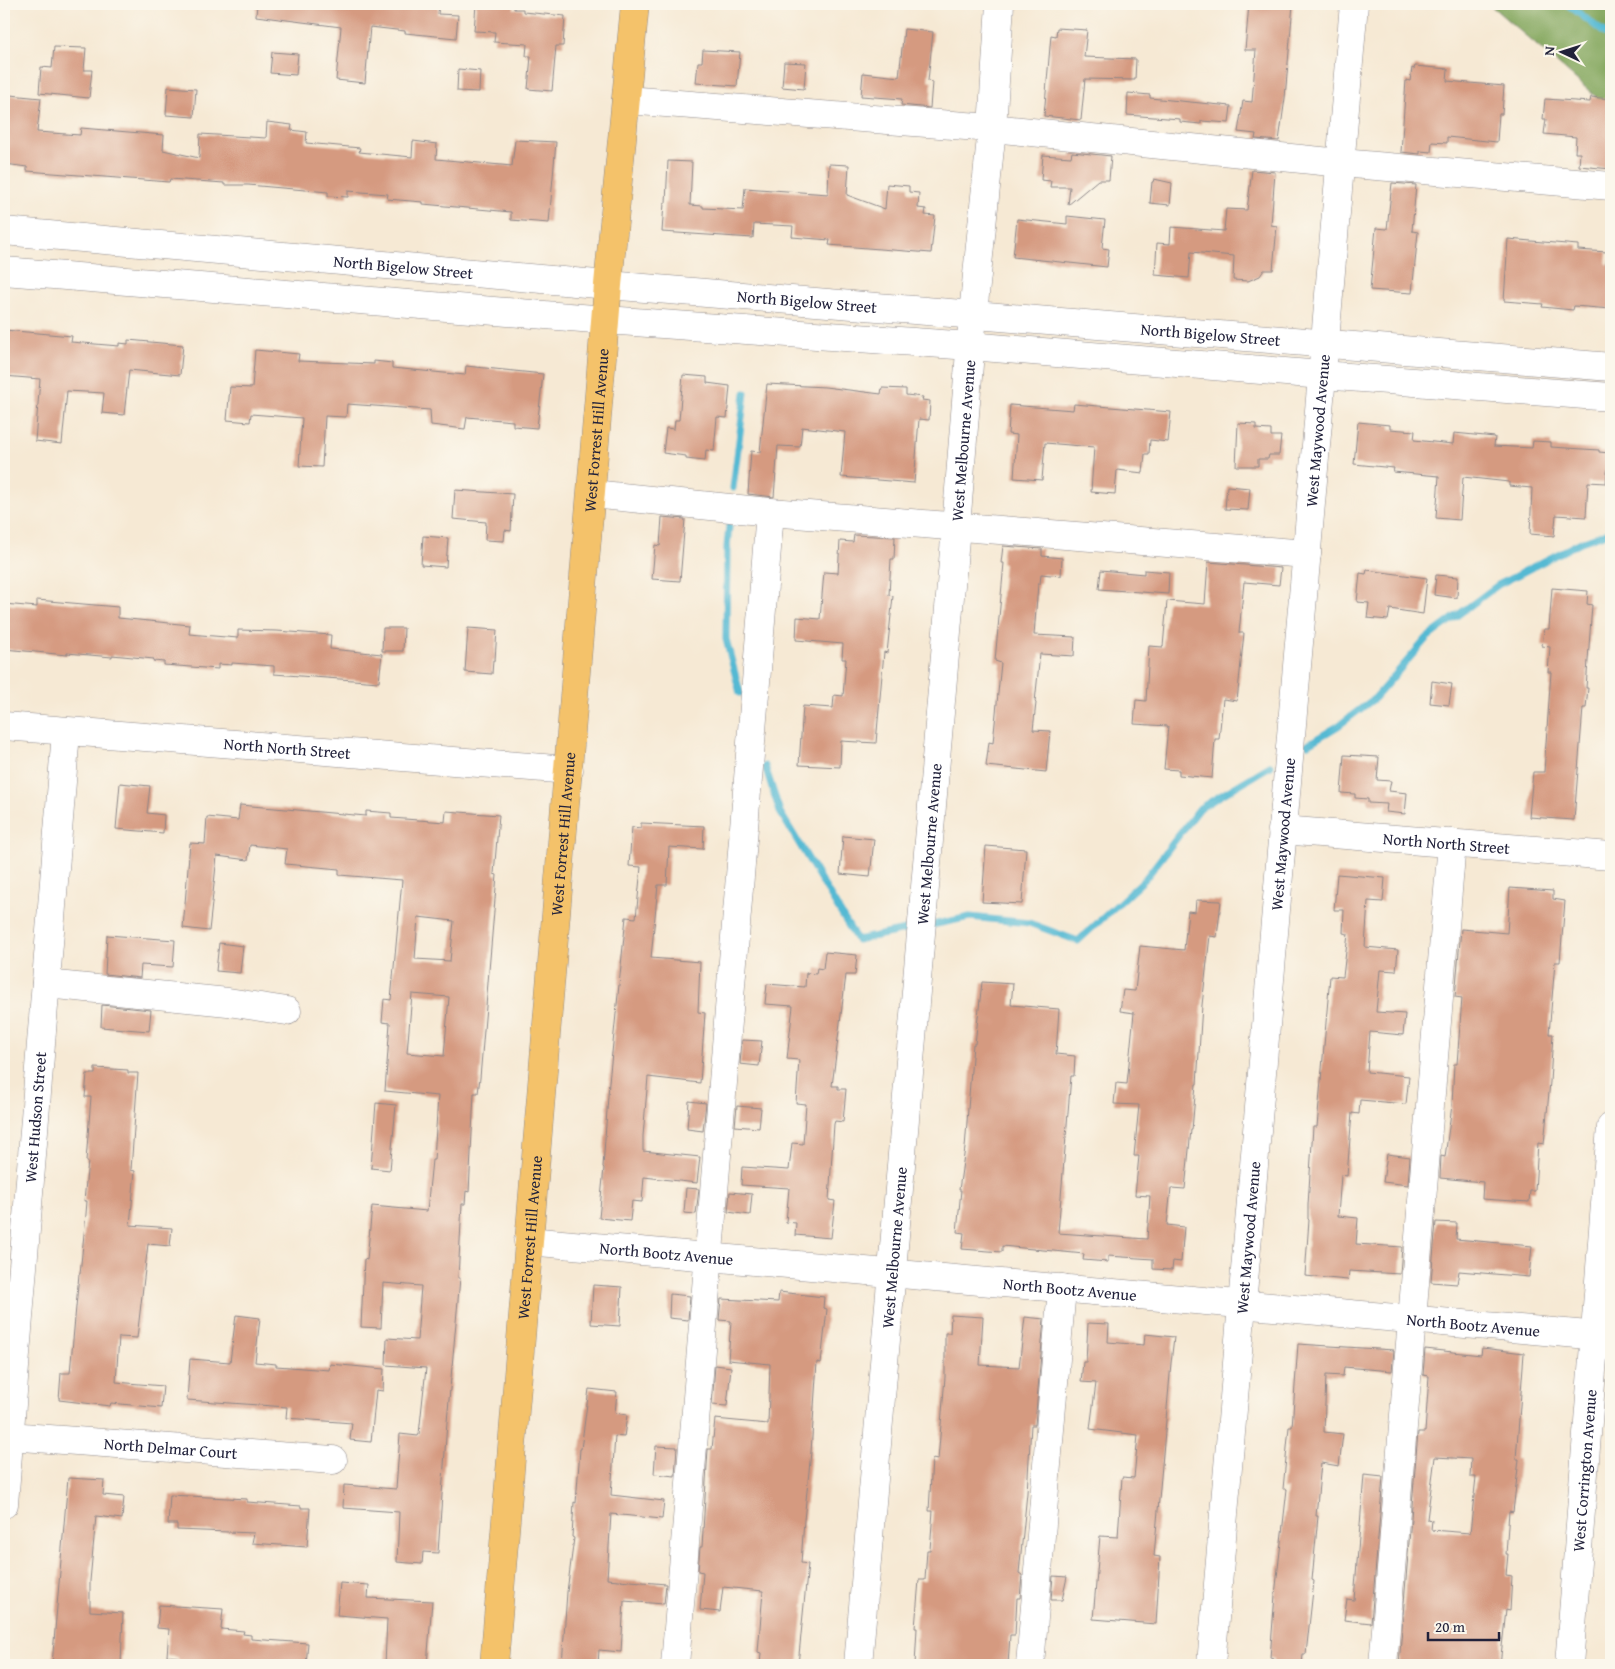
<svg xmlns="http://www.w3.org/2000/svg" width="1615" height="1669" font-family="'Gentium Book Plus',serif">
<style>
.forest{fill:#82a65c;stroke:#52644c}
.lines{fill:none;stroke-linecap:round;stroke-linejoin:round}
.stream{stroke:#54b9d3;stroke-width:7}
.building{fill:#d59a80;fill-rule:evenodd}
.minor-casing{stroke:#8c8688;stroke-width:29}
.major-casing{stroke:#8c8688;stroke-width:29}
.minor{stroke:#fff;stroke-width:28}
.major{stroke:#f4c26a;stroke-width:28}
.labels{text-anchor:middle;stroke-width:4;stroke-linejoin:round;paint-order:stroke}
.street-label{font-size:16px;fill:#22223b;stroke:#fbf7ec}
</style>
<rect width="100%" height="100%" fill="#fbf7ec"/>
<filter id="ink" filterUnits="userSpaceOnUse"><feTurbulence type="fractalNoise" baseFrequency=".02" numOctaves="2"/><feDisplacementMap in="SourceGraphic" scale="10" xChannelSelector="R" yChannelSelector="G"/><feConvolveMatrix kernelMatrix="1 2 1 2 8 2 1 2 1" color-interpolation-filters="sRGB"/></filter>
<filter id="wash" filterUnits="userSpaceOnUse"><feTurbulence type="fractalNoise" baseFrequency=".0096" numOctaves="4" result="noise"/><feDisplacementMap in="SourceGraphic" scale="20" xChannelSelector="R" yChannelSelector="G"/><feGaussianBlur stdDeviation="1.12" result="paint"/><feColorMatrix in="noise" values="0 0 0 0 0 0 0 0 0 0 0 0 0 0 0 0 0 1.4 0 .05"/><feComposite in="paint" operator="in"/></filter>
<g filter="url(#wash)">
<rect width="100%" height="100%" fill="#f6e9d4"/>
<polygon class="forest" points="1489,4 1611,4 1611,113 1594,95"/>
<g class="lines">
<g class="stream">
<polyline points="1567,4 1611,38"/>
<polyline points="733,488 745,393"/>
<polyline points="729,527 727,547 726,639 740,693"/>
<polyline points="1308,744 1338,726 1375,698 1427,638 1498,585 1581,542 1606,533 1611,534"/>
<polyline points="765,766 780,812 857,940 915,928"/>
<polyline points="927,926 970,917 1029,923 1078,941 1145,879 1200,808 1270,766"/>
</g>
</g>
<g id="blocks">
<g class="building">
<polygon points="257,4 439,4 438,14 458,15 456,38 405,33 405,31 370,27 365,83 336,80 341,27 256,16"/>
<polygon points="476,4 514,4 514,9 523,9 523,12 565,16 563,46 556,46 552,91 528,89 531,56 526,56 527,44 494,42 495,32 474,31"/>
<polygon points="1249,4 1293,4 1285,98 1279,141 1255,139 1256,134 1238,132 1243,101 1252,102 1256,50 1245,50"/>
<polygon points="1057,28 1087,30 1084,57 1136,59 1135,80 1085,79 1081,120 1044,116 1051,35 1056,36"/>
<polygon points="904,29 933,32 928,81 932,82 930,108 901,105 902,99 861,96 863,73 899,77"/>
<polygon points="54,47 86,48 84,70 92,70 89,98 39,93 41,67 52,68"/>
<polygon points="703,50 740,52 737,86 696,83 698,62 702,62"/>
<polygon points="272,52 298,54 296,75 270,73"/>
<polygon points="784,62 806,63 804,89 782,87"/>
<polygon points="1415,66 1448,69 1447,81 1504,86 1502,114 1499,114 1497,142 1447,137 1447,143 1432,142 1431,152 1420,151 1420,154 1401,152 1406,80 1410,81 1412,68 1414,69"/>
<polygon points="458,69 480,71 479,92 457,91"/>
<polygon points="168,87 196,89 194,117 166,115"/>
<polygon points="1128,93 1150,95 1150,98 1231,106 1229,123 1201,121 1201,124 1180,122 1180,119 1127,115"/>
<polygon points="10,95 41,98 37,132 80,135 81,128 164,135 163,150 199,158 200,134 266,138 267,122 292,125 291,130 307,132 306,143 360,148 359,152 412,157 413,141 437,144 436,159 512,166 515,140 556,142 549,223 511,220 511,212 423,204 423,202 387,199 388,194 348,191 348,197 328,196 328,192 248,185 224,185 224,183 170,179 169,182 27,171 27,167 5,164 4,161 4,131 6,131"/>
<polygon points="1591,97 1611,99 1611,169 1579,166 1580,153 1575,153 1576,137 1544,134 1546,119 1543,119 1545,99 1590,102"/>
<polygon points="1072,152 1111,156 1109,180 1098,180 1068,205 1070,187 1050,187 1051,181 1041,180 1043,155 1071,157"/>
<polygon points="668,161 692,162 690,205 703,206 703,208 743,210 745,188 828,194 829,164 849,165 847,195 885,209 887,184 909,186 909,192 919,193 918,208 926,209 925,215 935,216 931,253 829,245 830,240 792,237 793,226 754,224 753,238 662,232 664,203 666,203"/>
<polygon points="1252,170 1275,172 1271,225 1277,226 1273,270 1264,270 1260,276 1248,281 1233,280 1234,256 1191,252 1189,278 1155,275 1157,243 1170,244 1171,227 1224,231 1226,209 1247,210"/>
<polygon points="1154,179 1172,183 1170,205 1150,203 1152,182 1153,182"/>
<polygon points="1392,183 1416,185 1412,231 1418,232 1412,293 1370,290 1376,228 1387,229"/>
<polygon points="1067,216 1105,220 1102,248 1109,249 1107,267 1013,257 1017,219 1067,224"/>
<polygon points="1508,239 1578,245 1578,250 1607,252 1606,264 1611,265 1611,309 1574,306 1573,310 1542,307 1543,304 1504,301"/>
<polygon points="4,330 72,336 71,342 119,346 119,343 128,344 128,340 183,345 180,375 129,370 124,415 102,413 104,393 67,391 62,444 35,441 40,379 4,376"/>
<polygon points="255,350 299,354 298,361 374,364 374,361 392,363 392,368 465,375 466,366 543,374 537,428 513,426 513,421 467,417 465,429 431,425 430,410 347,404 346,417 325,416 322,467 299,466 302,418 251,414 250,422 227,420 230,387 252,388"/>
<polygon points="683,375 707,377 707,383 730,386 727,418 717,417 714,451 706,450 705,461 686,459 686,456 663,453 666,428 674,429 675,420 679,420"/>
<polygon points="767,384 825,387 881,394 882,388 906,389 906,395 923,397 922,400 930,401 929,420 919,419 914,483 841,477 845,432 802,427 800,447 778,446 774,497 748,494 751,451 760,452"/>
<polygon points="1074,404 1171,412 1168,442 1150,440 1149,454 1145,454 1143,473 1117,470 1115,494 1091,492 1094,447 1045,443 1042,480 1014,478 1017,435 1008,434 1010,405 1073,410"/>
<polygon points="1358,422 1390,425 1390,429 1415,431 1414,440 1453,444 1454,433 1495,437 1494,446 1532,448 1533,441 1551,442 1551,447 1599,450 1599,452 1609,453 1606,483 1588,482 1586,517 1556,515 1554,536 1530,534 1532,488 1509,486 1509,482 1463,477 1460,520 1436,518 1439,476 1393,472 1394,468 1354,464"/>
<polygon points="1238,423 1256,424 1256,429 1271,430 1271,436 1281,436 1279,455 1269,455 1268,459 1258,459 1258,466 1236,466"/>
<polygon points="1227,486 1250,488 1248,510 1225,509"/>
<polygon points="455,490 513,494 511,531 505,530 504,541 485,540 486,522 453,519"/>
<polygon points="662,517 685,519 680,581 652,579 655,545 660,546"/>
<polygon points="854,535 895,537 894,559 891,559 889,595 893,596 887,653 884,652 876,743 841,741 840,767 799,765 803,706 833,708 834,695 843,696 846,659 842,659 843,644 796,640 797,617 820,619 824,572 838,573 840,541 853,542"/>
<polygon points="423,536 448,538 446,567 421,565"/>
<polygon points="1003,546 1042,549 1042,556 1062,558 1061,576 1041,574 1040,584 1038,584 1034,635 1075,637 1074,656 1040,654 1035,702 1036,703 1033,730 1050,731 1046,772 986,766 989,742 993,743 1001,663 995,661 1004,563 1001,563"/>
<polygon points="1208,562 1281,568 1279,585 1244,582 1239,633 1244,633 1237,701 1223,699 1219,739 1215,739 1212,778 1179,775 1179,770 1164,769 1168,726 1134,724 1136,700 1146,701 1149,646 1163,647 1167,601 1205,604"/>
<polygon points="1101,570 1144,574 1144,570 1169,572 1168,594 1099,589"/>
<polygon points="1367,570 1427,578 1423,614 1390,609 1388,620 1367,618 1369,603 1357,602 1360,573 1366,574"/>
<polygon points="1436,575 1458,577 1457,598 1434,595"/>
<polygon points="1552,588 1588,591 1587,604 1592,605 1586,688 1588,688 1586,708 1583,708 1574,820 1529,817 1533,772 1544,772 1551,672 1548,672 1550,647 1542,646 1544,629 1549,629"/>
<polygon points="37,600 118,607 118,618 190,625 189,634 238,638 238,630 277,631 331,635 330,649 382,654 379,682 274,674 274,666 232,663 232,665 218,664 218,669 164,665 164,662 153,661 154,659 112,655 112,657 67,653 67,655 4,649 4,604 37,607"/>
<polygon points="383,628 404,628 403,651 382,651"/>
<polygon points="468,628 497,630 495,660 493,660 492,674 465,672"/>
<polygon points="1432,681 1452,684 1449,705 1430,703"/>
<polygon points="1344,755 1379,757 1377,780 1391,781 1389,791 1407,793 1405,814 1386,812 1387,804 1368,803 1368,799 1355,798 1355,794 1341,793"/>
<polygon points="120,783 150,786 147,813 164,815 163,833 116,829"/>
<path d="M 240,805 L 366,816 L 366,811 L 391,813 L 391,818 L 445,822 L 446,811 L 499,815 L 494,874 L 497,875 L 480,1078 L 478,1093 L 474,1093 L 469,1192 L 466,1191 L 465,1204 L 462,1204 L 458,1278 L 460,1278 L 447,1422 L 438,1553 L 423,1552 L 422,1564 L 397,1562 L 399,1512 L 343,1508 L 344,1485 L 396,1489 L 400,1434 L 418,1436 L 419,1434 L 426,1368 L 386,1365 L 387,1338 L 417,1340 L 421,1286 L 383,1283 L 381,1328 L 361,1327 L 364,1259 L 367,1260 L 372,1206 L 427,1211 L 432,1160 L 434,1160 L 438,1096 L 385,1091 L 390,1023 L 382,1022 L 384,999 L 391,1000 L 402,880 L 339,875 L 339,869 L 285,864 L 287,849 L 250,845 L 248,860 L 217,856 L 209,931 L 183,928 L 190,843 L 205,844 L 207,817 L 238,820 ZM 418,917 L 454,921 L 450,961 L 415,959 ZM 412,994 L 449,997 L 444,1056 L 407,1053 Z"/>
<polygon points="641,823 704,826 703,849 669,847 667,885 658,885 651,958 700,962 698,1012 705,1013 700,1083 648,1077 643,1136 643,1151 700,1157 697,1183 644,1177 642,1202 632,1201 630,1221 599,1218 604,1168 603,1167 609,1082 626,917 636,918 641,867 629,866 632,827 641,828"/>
<polygon points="843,836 874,839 870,877 840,874"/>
<polygon points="986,846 1026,849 1022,904 982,902"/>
<polygon points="1337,874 1385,878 1383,902 1368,901 1365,947 1398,950 1396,971 1380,970 1376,1012 1405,1014 1403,1035 1370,1032 1367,1072 1409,1076 1406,1104 1360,1100 1359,1114 1352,1113 1347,1176 1341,1175 1338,1216 1358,1218 1356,1244 1402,1247 1400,1274 1349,1271 1348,1280 1305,1276 1309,1220 1308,1219 1308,1205 1313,1127 1317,1127 1330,976 1343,977 1348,934 1343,933 1344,910 1334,910"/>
<polygon points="1510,888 1553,891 1553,899 1565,901 1560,962 1555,962 1549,1034 1553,1034 1550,1082 1544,1144 1538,1143 1535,1191 1530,1191 1529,1202 1482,1199 1483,1182 1440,1178 1441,1156 1445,1157 1452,1105 1454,1064 1457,1064 1462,998 1455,997 1461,929 1507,933"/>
<polygon points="1196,900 1221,901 1217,937 1210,936 1202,1005 1197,1084 1196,1084 1192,1130 1191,1130 1185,1189 1171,1188 1167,1225 1184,1227 1181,1262 1173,1261 1172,1270 1153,1269 1153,1259 1108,1256 1108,1262 1083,1260 1084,1254 1002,1246 1002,1252 962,1249 964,1233 957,1232 961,1190 959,1190 965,1148 973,1044 975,1044 982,982 1013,984 1011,1005 1059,1009 1056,1054 1075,1056 1074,1076 1071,1076 1058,1233 1147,1239 1150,1196 1135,1195 1139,1156 1134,1156 1139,1105 1114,1104 1116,1083 1127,1084 1134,1013 1120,1011 1123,990 1135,991 1140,946 1184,950 1188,911 1195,912"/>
<polygon points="107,935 175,940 173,967 141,965 140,978 105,974"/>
<polygon points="219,943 243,946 240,973 216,971"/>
<polygon points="825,952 857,955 855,975 846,975 832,1086 838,1086 838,1089 846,1089 843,1122 835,1121 834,1124 829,1200 835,1201 831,1238 795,1235 796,1223 786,1222 789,1188 741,1185 742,1167 789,1170 792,1143 803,1144 806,1104 796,1103 799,1060 787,1059 793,1006 765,1004 767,984 805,987 806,973 816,974 817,968 823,969"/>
<polygon points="102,1005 151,1010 149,1031 101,1027"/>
<polygon points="742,1040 762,1041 759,1066 740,1064"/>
<polygon points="95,1068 128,1070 128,1073 138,1073 131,1170 135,1171 130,1225 172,1228 170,1246 148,1244 137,1338 119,1337 116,1382 163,1386 161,1408 111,1403 110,1406 59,1400 61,1373 70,1373 79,1274 80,1274 86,1214 87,1201 84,1201 88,1161 86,1161 91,1097 85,1097 87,1074 95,1074"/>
<polygon points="689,1101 706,1103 703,1131 687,1129"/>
<polygon points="376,1103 396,1105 390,1170 371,1168"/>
<polygon points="737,1106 761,1108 759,1128 735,1126"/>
<polygon points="1387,1154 1410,1157 1408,1185 1383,1182"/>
<polygon points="686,1188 699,1189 696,1214 684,1213"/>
<polygon points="730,1192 752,1194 750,1215 728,1212"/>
<polygon points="1436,1222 1457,1223 1456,1239 1532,1246 1529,1277 1459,1271 1457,1284 1431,1282"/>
<polygon points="593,1285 622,1287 620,1326 591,1324"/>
<polygon points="779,1292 824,1297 823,1308 827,1309 821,1363 817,1362 811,1452 804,1520 801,1563 808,1564 798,1665 760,1665 761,1653 758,1652 763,1591 723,1587 720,1612 700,1610 703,1572 698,1571 700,1547 702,1547 708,1449 712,1449 715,1419 768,1424 770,1364 728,1360 731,1321 719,1320 721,1299 778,1302"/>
<polygon points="670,1294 690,1296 688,1320 669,1318"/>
<polygon points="236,1315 260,1318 255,1362 276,1364 276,1366 329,1370 330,1364 384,1369 383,1391 376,1390 371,1442 350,1440 352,1423 286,1418 287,1407 187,1400 190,1359 230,1362"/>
<polygon points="951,1315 983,1317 980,1365 1019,1367 1025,1317 1044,1319 1035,1425 1031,1425 1027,1493 1019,1573 1022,1575 1020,1598 1017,1598 1015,1635 1010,1635 1008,1665 915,1665 917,1628 915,1628 919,1580 925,1580 927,1550 930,1550 933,1511 929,1511 932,1459 938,1460 945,1377 945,1333 950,1333"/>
<polygon points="1088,1323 1109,1324 1108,1342 1144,1345 1145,1334 1174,1337 1171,1363 1154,1556 1160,1557 1156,1624 1093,1619 1100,1536 1118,1537 1122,1477 1134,1478 1138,1435 1090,1429 1096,1383 1081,1382 1083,1362 1086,1362"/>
<polygon points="1298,1344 1394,1350 1392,1371 1344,1367 1343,1376 1326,1375 1324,1432 1343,1434 1339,1466 1321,1463 1316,1516 1318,1516 1312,1580 1314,1581 1306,1654 1303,1654 1302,1665 1274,1665 1274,1659 1270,1658 1275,1595 1287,1489 1283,1489 1289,1427 1292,1427"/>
<path d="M 1482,1348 L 1524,1353 L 1516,1459 L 1519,1459 L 1513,1512 L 1509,1511 L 1506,1554 L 1508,1554 L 1506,1575 L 1512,1576 L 1510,1611 L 1506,1610 L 1500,1665 L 1399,1665 L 1418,1432 L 1425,1432 L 1429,1376 L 1423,1375 L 1425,1349 L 1481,1355 ZM 1435,1457 L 1471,1459 L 1470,1477 L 1476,1477 L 1470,1533 L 1431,1530 L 1432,1520 L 1427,1519 Z"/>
<polygon points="715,1365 731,1367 727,1406 712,1405"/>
<polygon points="589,1389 617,1392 615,1413 627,1415 624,1437 615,1436 611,1495 664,1501 662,1519 611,1514 607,1579 666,1584 664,1604 624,1601 621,1652 599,1650 598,1665 562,1665 567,1592 574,1538 572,1537 574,1502 576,1503 580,1449 581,1449"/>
<polygon points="656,1446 677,1447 675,1476 654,1474"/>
<polygon points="1364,1475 1383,1477 1371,1623 1344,1620 1347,1599 1354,1600"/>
<polygon points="68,1478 104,1480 103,1495 124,1497 122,1519 96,1516 90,1581 90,1611 123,1613 121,1665 52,1665"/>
<polygon points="170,1495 247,1499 247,1502 301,1506 301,1508 310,1508 307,1547 252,1543 254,1533 177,1530 177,1524 168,1524"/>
<polygon points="1053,1576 1067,1577 1062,1600 1051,1600"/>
<polygon points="340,1583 369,1585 368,1598 432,1601 427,1665 385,1665 387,1619 337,1615"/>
<polygon points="159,1605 223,1609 221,1629 244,1631 243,1634 251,1635 251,1639 308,1643 306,1665 216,1665 216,1664 178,1660 178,1657 167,1656 169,1629 157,1628"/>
</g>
</g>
</g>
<g filter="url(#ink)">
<use href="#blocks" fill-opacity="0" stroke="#8c8688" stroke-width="1"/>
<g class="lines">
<g class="minor-casing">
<g id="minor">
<polyline points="626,100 992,128 1341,163 1611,186"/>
<path id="s1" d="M 4,231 L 608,285 L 1611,367"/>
<polyline points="4,271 606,320 970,346 1322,375 1611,397"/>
<polyline points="592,494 770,512 1307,554"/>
<path id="s2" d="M 4,726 L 569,770"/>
<path id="s3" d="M 1282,830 L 1611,856"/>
<polyline points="46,984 228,1002 287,1011"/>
<path id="s4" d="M 528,1241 L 1611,1337"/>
<path id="s5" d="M 9,1436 L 333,1460"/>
<path id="s6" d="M 4,1504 L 66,732"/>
<polyline points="675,1665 770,512"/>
<path id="s7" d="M 858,1665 L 956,527 L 973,314 L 992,128 L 1000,4"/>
<polyline points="1030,1665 1062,1288"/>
<path id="s8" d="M 1211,1665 L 1354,4"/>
<polyline points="1383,1665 1452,843"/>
<path id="s9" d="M 1569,1665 L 1611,1127"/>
</g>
</g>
<g class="major-casing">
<g id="major">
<path id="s10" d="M 494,1665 L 608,285 L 635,4"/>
</g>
</g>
<use href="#minor" class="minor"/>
<use href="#major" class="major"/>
</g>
</g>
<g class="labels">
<g class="street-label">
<text dy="6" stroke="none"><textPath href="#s1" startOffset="401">North Bigelow Street</textPath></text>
<text dy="6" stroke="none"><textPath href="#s1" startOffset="806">North Bigelow Street</textPath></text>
<text dy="6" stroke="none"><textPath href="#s1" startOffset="1211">North Bigelow Street</textPath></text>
<text dy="6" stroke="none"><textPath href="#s10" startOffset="1239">West Forrest Hill Avenue</textPath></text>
<text dy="6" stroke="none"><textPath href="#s8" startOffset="1239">West Maywood Avenue</textPath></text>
<text dy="6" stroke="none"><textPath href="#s7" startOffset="1229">West Melbourne Avenue</textPath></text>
<text dy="6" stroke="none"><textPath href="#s2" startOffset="284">North North Street</textPath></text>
<text dy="6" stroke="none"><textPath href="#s10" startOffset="834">West Forrest Hill Avenue</textPath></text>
<text dy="6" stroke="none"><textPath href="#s8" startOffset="834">West Maywood Avenue</textPath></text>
<text dy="6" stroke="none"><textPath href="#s3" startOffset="165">North North Street</textPath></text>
<text dy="6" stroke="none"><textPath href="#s7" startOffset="824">West Melbourne Avenue</textPath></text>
<text dy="6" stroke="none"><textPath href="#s6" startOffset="388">West Hudson Street</textPath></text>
<text dy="6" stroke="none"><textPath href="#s10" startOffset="429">West Forrest Hill Avenue</textPath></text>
<text dy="6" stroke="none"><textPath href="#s8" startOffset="429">West Maywood Avenue</textPath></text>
<text dy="6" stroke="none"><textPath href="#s7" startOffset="419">West Melbourne Avenue</textPath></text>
<text dy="6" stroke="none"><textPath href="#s4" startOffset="139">North Bootz Avenue</textPath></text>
<text dy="6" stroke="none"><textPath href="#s4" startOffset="544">North Bootz Avenue</textPath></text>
<text dy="6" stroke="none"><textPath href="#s4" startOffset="949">North Bootz Avenue</textPath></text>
<text dy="6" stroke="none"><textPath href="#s5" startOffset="162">North Delmar Court</textPath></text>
<text dy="6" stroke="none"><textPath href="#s9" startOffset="195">West Corrington Avenue</textPath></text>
</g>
</g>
<rect width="1615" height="1669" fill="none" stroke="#fbf7ec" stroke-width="20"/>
<g transform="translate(1562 52) rotate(274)" stroke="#fbf7ec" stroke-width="4" paint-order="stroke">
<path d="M0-4L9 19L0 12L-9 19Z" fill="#22223b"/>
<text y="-8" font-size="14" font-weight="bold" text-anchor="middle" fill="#22223b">N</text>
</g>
<path d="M1428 1632v8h71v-8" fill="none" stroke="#22223b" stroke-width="2.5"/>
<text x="1435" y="1632" font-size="15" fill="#22223b" stroke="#fbf7ec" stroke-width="4" paint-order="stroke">20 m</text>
</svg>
